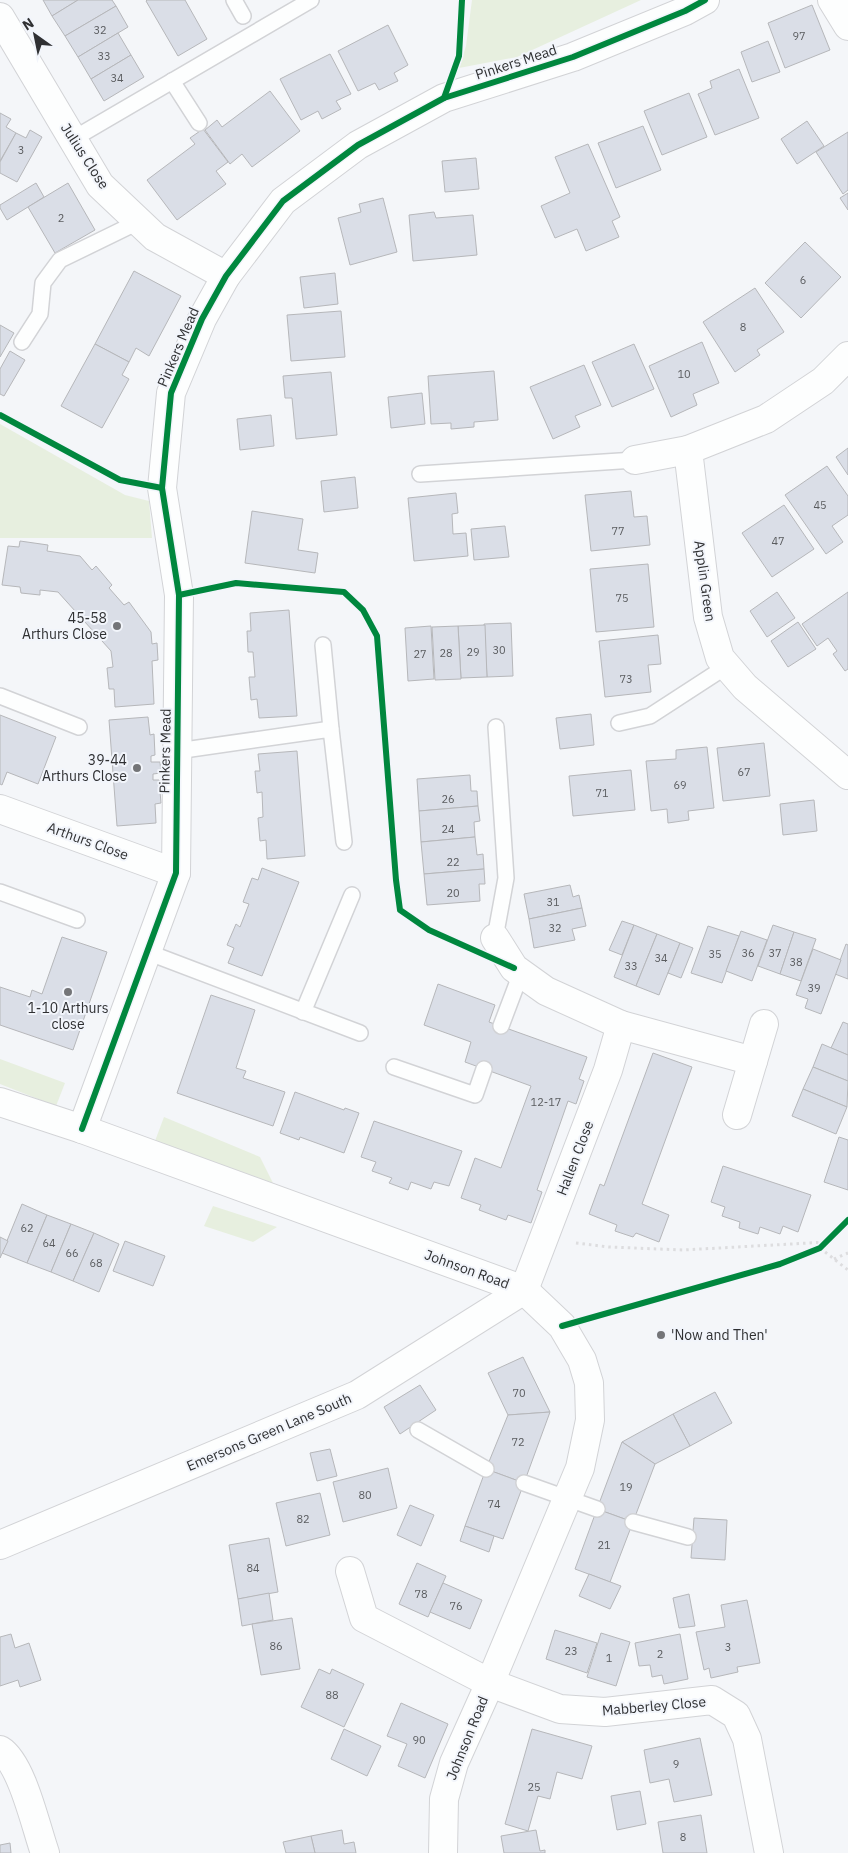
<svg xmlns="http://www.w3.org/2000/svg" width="848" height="1853" font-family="'IBM Plex Sans',sans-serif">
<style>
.green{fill:#e7efdf}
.building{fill:#dadee7;stroke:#b6b7ba}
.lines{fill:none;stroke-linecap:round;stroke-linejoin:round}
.lane-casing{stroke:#d2d3d6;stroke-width:18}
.street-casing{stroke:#d2d3d6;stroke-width:30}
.path{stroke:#dddddf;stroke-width:3;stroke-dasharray:2.5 4;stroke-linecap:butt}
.lane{stroke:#fdfefe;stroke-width:15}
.street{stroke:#fdfefe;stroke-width:28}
.cycleway-casing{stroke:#f2f5fb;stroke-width:9}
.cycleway{stroke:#00873e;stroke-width:6}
.poi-dot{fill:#747578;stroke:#f2f5fb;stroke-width:2}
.labels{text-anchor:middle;stroke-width:4;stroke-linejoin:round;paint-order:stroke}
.number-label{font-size:11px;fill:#5a5c5f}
.street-label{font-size:14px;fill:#2f3032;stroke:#f2f5fb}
.poi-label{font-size:14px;fill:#2f3032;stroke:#f2f5fb;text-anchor:end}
</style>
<rect width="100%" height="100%" fill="#f4f6f9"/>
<g class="green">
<polygon points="472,0 641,0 517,57 459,68 466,46"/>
<polygon points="0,424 125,495 149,501 152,538 0,538"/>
<polygon points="0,1059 65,1083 56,1106 0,1084"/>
<polygon points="164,1117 260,1157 273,1183 155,1141"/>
<polygon points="213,1206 277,1227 253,1242 204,1226"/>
</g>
<g class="building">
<polygon points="43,0 78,0 52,16"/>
<polygon points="78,0 112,0 116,6 65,36 52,16"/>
<polygon points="147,0 185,0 207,39 178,56 146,1"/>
<polygon points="812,5 830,50 785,68 768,23"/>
<polygon points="116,6 128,27 78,57 65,36"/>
<polygon points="388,25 408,65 394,73 398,81 379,90 375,83 358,91 338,51"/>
<polygon points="118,33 131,55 91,79 78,57"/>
<polygon points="768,41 780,72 752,82 741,52"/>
<polygon points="330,54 351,94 336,101 341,109 322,119 318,111 301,120 280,79"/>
<polygon points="131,55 144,77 104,101 91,79"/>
<polygon points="739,69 759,118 715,135 698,94 712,88 710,81"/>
<polygon points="270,91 300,131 252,167 242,154 230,164 205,130 217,120 222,127"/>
<polygon points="689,93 707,137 662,155 644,111"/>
<polygon points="0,113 11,119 6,127 16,133 0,161"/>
<polygon points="807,121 824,146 797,164 781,139"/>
<polygon points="643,126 661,170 616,188 598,143"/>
<polygon points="203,129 228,162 216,171 226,184 177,220 147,180 195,144 190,138"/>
<polygon points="30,130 42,137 17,182 0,173 0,162 16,133 26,138"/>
<polygon points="848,132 848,190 843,194 816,152"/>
<polygon points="588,144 620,217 612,221 619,237 586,251 577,229 555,238 541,206 570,193 555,157"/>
<polygon points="476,158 479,189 445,192 442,161"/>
<polygon points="36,183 44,197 7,220 0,208 0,205"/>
<polygon points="68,183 95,230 55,253 28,207"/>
<polygon points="848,193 848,210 840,198"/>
<polygon points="383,198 397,252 350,265 338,218 361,212 359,204"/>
<polygon points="434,212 436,218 473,215 477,255 413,261 409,215"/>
<polygon points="805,242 841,277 801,318 765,283"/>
<polygon points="134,271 181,296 149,356 136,348 129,362 95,344"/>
<polygon points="335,273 338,304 304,308 300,277"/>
<polygon points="755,288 784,332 757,350 760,355 735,372 703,322"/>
<polygon points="341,311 345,357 291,361 287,315"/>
<polygon points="0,325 14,333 0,357"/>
<polygon points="702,342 719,383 693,394 697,405 671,417 649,366"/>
<polygon points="95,344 129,362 122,375 129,379 102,428 61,406"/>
<polygon points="634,344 654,389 612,407 592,362"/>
<polygon points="10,351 25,360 4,396 0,394 0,369"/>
<polygon points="584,365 601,405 575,416 580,427 553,439 530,387"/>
<polygon points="494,371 498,420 474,422 474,427 451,429 451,423 431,424 428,376"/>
<polygon points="331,372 337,435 296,439 292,398 285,398 283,376"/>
<polygon points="422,393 425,424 391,428 388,397"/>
<polygon points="271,415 274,446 240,450 237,419"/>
<polygon points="848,448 848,475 836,457"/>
<polygon points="827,466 848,496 848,515 832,526 843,542 826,554 785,495"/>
<polygon points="355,477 358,508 324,512 321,481"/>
<polygon points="631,491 634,517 647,516 650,545 591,551 585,495"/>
<polygon points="456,493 458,513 452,514 453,534 466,533 468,556 414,561 408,498"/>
<polygon points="784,505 814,549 772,577 742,533"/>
<polygon points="252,511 303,519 298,550 318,553 315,573 245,563"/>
<polygon points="505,526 509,557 474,560 471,529"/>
<polygon points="20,541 48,545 47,551 80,556 92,570 96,566 112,585 109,588 124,605 129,602 151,632 152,644 157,643 158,660 152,661 154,704 115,707 114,689 109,689 107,668 113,667 111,651 58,592 40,590 40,595 21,593 20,587 2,585 8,546 19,547"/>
<polygon points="648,564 654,627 596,632 590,569"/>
<polygon points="777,592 795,618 767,637 750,611"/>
<polygon points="848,592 848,669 845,671 833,654 837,651 828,638 817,646 802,624"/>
<polygon points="289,610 297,716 259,718 257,699 251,700 249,677 255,677 253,652 248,652 247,631 251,631 250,613"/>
<polygon points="798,622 816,649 788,667 771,641"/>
<polygon points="511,623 513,676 487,677 484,624"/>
<polygon points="485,625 487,677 461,678 458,626"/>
<polygon points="431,626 434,679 408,681 405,628"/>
<polygon points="458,626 461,679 435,680 432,627"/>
<polygon points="658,635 661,664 648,665 651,692 605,697 599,641"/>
<polygon points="591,714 594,745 560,749 556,718"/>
<polygon points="0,715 56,737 38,784 7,772 2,785 0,784"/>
<polygon points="148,717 150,735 154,734 155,755 151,756 151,762 160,762 161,773 153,774 153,780 159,780 161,803 155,804 156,823 117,826 109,720"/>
<polygon points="764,743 770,796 723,801 717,748"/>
<polygon points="707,747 714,808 688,811 689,820 668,823 667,809 651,811 646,761 676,759 676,750"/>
<polygon points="297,751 305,856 267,859 266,840 260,841 258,818 263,817 262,792 257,793 255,771 260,771 258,754"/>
<polygon points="631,770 635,810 573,816 569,776"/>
<polygon points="470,775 471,791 477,791 478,806 419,811 417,779"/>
<polygon points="814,800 817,831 783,835 780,804"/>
<polygon points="478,806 480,821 474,822 475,837 421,842 419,811"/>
<polygon points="475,837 477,855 483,854 484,869 424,874 421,842"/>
<polygon points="262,868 299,882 262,976 228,963 234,948 227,945 236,924 240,927 249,904 243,902 252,878 258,880"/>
<polygon points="484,869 485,884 479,884 480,901 427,905 424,874"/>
<polygon points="570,885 573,897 579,895 582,908 529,919 524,894"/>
<polygon points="582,908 586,926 572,929 575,940 534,948 529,919"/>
<polygon points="622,921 634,925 622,955 609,950"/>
<polygon points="634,925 657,934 636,986 614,977"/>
<polygon points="773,925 794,932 780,974 758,966"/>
<polygon points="708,926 739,936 722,983 691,973"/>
<polygon points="741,931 767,940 752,981 726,971"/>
<polygon points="794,932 816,939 801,981 780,974"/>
<polygon points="657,934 680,943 659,995 636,986"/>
<polygon points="62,937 107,952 73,1050 0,1025 0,987 30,997 32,990 42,994"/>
<polygon points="680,943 693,948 681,978 668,973"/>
<polygon points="846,944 848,945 848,979 835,974"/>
<polygon points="813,949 841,960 821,1014 805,1008 808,999 796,995"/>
<polygon points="438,984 495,1005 489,1022 587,1057 579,1079 584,1081 576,1104 568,1101 537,1190 542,1192 531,1223 508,1215 506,1220 479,1210 481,1205 461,1198 475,1158 501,1168 531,1086 465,1062 471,1042 424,1025"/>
<polygon points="211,995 255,1010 236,1068 246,1071 243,1078 285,1092 273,1126 177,1093"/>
<polygon points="843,1022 848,1024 848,1055 831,1048"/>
<polygon points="822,1044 848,1055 848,1081 813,1067"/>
<polygon points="653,1053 692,1067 642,1204 669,1215 659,1242 636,1233 633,1237 615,1231 617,1225 589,1214 600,1184 604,1186"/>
<polygon points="813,1067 848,1081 847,1107 803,1089"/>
<polygon points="803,1089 847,1107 836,1134 792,1116"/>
<polygon points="295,1092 344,1110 345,1108 359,1113 344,1153 300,1137 299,1140 280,1133"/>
<polygon points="374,1121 462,1151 449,1186 434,1182 431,1189 411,1182 408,1190 389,1183 392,1178 372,1171 376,1162 361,1157"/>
<polygon points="839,1137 848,1140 848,1190 824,1182"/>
<polygon points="723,1166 811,1195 798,1232 783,1226 780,1234 760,1227 758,1234 739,1228 740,1222 722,1216 725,1207 711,1202"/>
<polygon points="22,1204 47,1215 27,1263 2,1253"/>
<polygon points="47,1215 71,1224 51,1272 27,1263"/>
<polygon points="71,1224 94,1233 73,1281 51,1272"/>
<polygon points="94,1233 119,1244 99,1292 73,1281"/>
<polygon points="0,1237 8,1241 0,1258"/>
<polygon points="125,1241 165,1256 153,1286 113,1271"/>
<polygon points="523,1357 550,1412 508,1415 488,1373"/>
<polygon points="420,1385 436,1410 400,1434 384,1407"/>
<polygon points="715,1392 732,1423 690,1446 673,1414"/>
<polygon points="550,1412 524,1483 486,1469 508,1415"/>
<polygon points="673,1414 690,1446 655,1464 622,1442"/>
<polygon points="622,1442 655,1464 633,1522 597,1509"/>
<polygon points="330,1449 337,1476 317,1481 310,1453"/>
<polygon points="388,1468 397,1508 343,1522 333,1482"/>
<polygon points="486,1469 524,1483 503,1539 465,1526"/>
<polygon points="320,1493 330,1535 286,1546 276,1503"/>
<polygon points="410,1505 434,1515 421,1546 397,1535"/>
<polygon points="597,1509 633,1522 610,1582 575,1569"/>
<polygon points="694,1518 727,1520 725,1560 691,1558"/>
<polygon points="465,1526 494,1536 489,1552 460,1541"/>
<polygon points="269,1538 278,1592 238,1599 229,1545"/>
<polygon points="417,1563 446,1576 428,1617 399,1604"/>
<polygon points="589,1574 621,1586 610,1609 579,1596"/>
<polygon points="443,1583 482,1600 470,1629 430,1612"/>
<polygon points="269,1593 273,1620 242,1626 238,1599"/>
<polygon points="689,1594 695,1626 679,1628 673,1598"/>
<polygon points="747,1600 760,1663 737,1667 738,1672 711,1678 709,1668 704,1670 696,1632 725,1627 721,1605"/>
<polygon points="292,1618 300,1669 261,1675 252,1624"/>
<polygon points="555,1630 597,1643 587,1673 546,1659"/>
<polygon points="601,1633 630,1642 616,1686 587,1677"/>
<polygon points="11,1634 15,1648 29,1643 41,1680 20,1687 18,1680 0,1686 0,1637"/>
<polygon points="680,1634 688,1679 664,1684 662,1675 652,1677 650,1665 639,1666 635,1643"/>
<polygon points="319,1669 330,1674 332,1669 364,1684 344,1727 301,1707"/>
<polygon points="401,1703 448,1724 425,1778 398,1766 407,1744 387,1736"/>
<polygon points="344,1729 381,1746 367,1776 331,1759"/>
<polygon points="532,1729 592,1746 582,1779 557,1772 550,1799 538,1796 528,1831 505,1824"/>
<polygon points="700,1738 712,1795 674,1802 669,1779 650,1783 644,1750"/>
<polygon points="640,1791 646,1824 617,1830 611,1796"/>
<polygon points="701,1815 707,1853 663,1853 658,1822"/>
<polygon points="342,1830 344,1844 354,1842 356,1853 315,1853 311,1836"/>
<polygon points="536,1830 540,1851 545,1850 545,1853 504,1853 501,1836"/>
<polygon points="311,1836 315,1853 286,1853 283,1842"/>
<polygon points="10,1843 11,1853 0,1853 0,1845"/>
</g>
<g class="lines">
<g class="lane-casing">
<g id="lane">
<polyline points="234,0 243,16"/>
<polyline points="172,81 199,123"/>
<polyline points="73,139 311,0"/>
<polyline points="22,342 40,314 43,283 60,260 138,222"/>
<polyline points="420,474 635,460"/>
<polyline points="323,645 331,729"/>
<polyline points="0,696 79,727"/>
<polyline points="619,723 650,716 727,666"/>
<polyline points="177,751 331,729 344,842"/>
<polyline points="0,892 77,920"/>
<polyline points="495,938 506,878 496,727"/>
<polyline points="147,952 360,1033"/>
<polyline points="303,1012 352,895"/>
<polyline points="501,1026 521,973"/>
<polyline points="394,1067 475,1095 484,1069"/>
<polyline points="418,1430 486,1469"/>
<polyline points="524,1483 597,1509"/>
<polyline points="633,1522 688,1537"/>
</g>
</g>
<g class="street-casing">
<g id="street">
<polyline points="832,0 848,26"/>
<polyline points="0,17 100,185 155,237 226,276"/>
<polyline points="848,356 823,381 766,419 688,450 708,617 720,658 745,687 848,775"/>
<polyline points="635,460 688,450"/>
<polyline points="0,809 176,873"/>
<polyline points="495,938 514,968 546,991 621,1025"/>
<polyline points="0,1102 82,1129 524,1290 562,1326 582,1360 589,1383 590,1420 580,1468 567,1499 490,1683 454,1763 444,1799 443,1853"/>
<polyline points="737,1115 753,1061"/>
<polyline points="82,1129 176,873 179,595 162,488 171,393 202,319 226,276 283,201 358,145 444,98 573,57 685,11 705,0"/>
<polyline points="0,1545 357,1395 524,1290 608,1070 621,1025 753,1061 764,1024"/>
<polyline points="350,1571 364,1618 490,1683 560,1709 605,1712 712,1700 736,1715 747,1739 769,1853"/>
<path d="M 0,1750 C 22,1763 36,1828 45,1853"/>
</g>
</g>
<g class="path">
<polyline points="576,1243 609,1247 683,1250 827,1242"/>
<polyline points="820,1248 848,1270"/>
<polyline points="834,1259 848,1253"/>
</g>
<use href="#lane" class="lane"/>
<use href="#street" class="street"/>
<g class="cycleway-casing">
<g id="cycleway">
<polyline points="444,98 459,56 462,0"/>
<polyline points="0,415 120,480 162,488"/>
<polyline points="179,595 236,583 344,592 363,610 377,636 396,880 400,910 429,930 514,968"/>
<polyline points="82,1129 176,873 179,595 162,488 171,393 202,319 226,276 283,201 358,145 444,98 573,57 685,11 705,0"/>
<polyline points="562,1326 780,1264 820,1248 848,1220"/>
</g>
</g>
<use href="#cycleway" class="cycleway"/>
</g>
<g class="poi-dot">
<circle cx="117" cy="626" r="5"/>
<circle cx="137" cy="768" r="5"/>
<circle cx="68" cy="992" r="5"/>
<circle cx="661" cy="1335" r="5"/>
</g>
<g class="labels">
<g class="number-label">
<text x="100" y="34">32</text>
<text x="799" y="40">97</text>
<text x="104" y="60">33</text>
<text x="117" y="82">34</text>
<text x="21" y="154">3</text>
<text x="61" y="222">2</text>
<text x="803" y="284">6</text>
<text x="743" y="331">8</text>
<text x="684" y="378">10</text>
<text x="820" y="509">45</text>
<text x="618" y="535">77</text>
<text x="778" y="545">47</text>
<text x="622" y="602">75</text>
<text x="499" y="654">30</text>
<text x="473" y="656">29</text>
<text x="446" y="657">28</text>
<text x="420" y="658">27</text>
<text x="626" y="683">73</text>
<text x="744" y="776">67</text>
<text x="680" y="789">69</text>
<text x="602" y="797">71</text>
<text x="448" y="803">26</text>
<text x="448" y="833">24</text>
<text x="453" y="866">22</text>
<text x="453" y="897">20</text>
<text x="553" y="906">31</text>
<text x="555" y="932">32</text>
<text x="748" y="957">36</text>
<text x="775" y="957">37</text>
<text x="715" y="958">35</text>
<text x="661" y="962">34</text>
<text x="796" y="966">38</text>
<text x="631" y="970">33</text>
<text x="814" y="992">39</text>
<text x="546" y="1106">12-17</text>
<text x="27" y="1232">62</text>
<text x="49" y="1247">64</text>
<text x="72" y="1257">66</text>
<text x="96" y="1267">68</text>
<text x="519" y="1397">70</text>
<text x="518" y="1446">72</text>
<text x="626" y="1491">19</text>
<text x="365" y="1499">80</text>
<text x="494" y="1508">74</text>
<text x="303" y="1523">82</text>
<text x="604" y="1549">21</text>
<text x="253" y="1572">84</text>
<text x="421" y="1598">78</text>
<text x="456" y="1610">76</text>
<text x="276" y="1650">86</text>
<text x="728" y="1651">3</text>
<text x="571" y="1655">23</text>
<text x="660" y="1658">2</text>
<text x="609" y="1662">1</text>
<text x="332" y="1699">88</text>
<text x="419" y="1744">90</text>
<text x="676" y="1768">9</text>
<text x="534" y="1791">25</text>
<text x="683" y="1841">8</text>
</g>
<g class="street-label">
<text transform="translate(516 62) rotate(-18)" y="5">Pinkers Mead</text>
<text transform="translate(85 156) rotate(57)" y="5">Julius Close</text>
<text transform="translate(178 347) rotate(-67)" y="5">Pinkers Mead</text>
<text transform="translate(705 581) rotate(82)" y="5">Applin Green</text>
<text transform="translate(165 751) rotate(-89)" y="5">Pinkers Mead</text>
<text transform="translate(88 841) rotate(20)" y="5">Arthurs Close</text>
<text transform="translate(575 1158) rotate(-69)" y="5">Hallen Close</text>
<text transform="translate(467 1269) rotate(20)" y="5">Johnson Road</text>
<text transform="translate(269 1432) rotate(-23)" y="5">Emersons Green Lane South</text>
<text transform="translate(654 1706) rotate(-5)" y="5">Mabberley Close</text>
<text transform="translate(467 1738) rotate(-68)" y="5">Johnson Road</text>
</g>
<g class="poi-label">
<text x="107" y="623">45-58<tspan x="107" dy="16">Arthurs Close</tspan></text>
<text x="127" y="765">39-44<tspan x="127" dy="16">Arthurs Close</tspan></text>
<text x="68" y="1013" text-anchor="middle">1-10 Arthurs<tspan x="68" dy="16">close</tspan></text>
<text x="671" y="1340" text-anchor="start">'Now and Then'</text>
</g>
</g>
<g transform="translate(35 35) rotate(327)" stroke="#f2f5fb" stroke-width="4" paint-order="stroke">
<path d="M0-4L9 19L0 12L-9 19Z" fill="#2f3032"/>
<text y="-8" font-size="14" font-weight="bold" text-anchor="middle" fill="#2f3032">N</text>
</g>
</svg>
